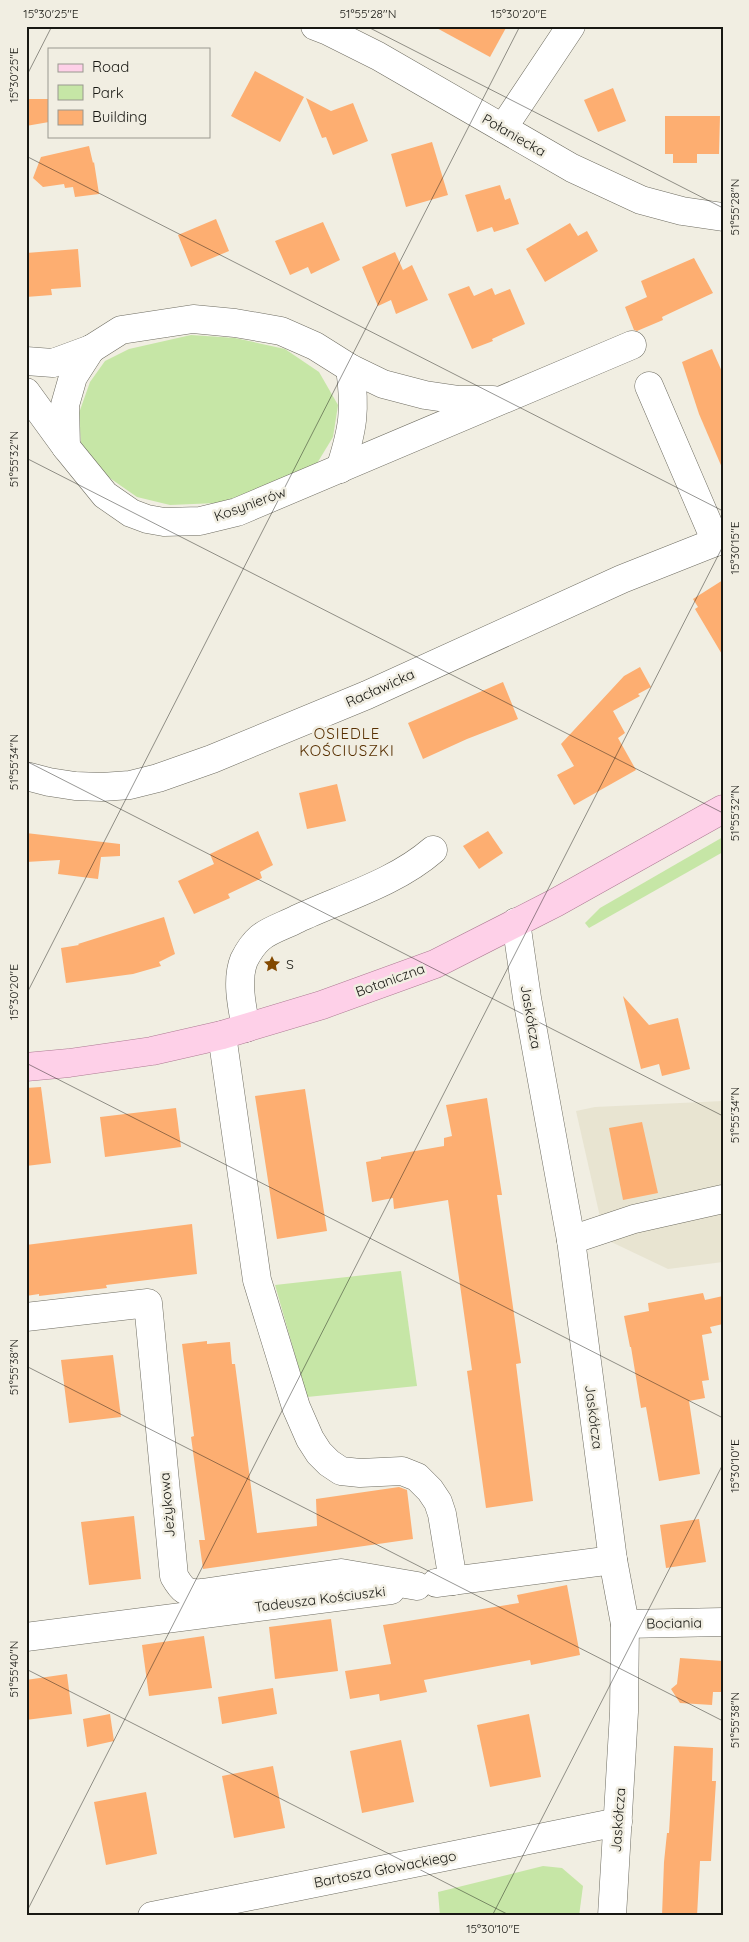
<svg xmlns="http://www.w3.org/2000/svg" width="749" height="1942" font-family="Quicksand,sans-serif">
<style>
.built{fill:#e8e4d1}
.green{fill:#c6e6a6}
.building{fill:#fdae71}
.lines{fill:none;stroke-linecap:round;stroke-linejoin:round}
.minor-casing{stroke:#6e6c61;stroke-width:29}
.major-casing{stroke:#ad7b93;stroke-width:29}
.minor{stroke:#fff;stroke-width:28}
.major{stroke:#fed0e8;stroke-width:28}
.ticks{fill:none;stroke:#181813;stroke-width:1;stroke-opacity:0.45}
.labels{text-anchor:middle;stroke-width:5;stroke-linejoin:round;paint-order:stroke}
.street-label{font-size:14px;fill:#181813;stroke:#f1eee2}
.poi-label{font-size:14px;fill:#181813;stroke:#f1eee2;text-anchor:start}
.neighbourhood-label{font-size:15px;letter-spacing:1px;fill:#572f01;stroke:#f1eee2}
.neatline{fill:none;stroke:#181813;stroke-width:2}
.ticks-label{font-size:12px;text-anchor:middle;fill:#181813}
</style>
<rect width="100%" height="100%" fill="#f1eee2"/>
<polygon class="built" points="723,1101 723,1262 668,1269 605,1239 576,1111 595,1107"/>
<g class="green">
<polygon points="191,335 235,338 285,349 319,372 338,405 333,437 316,465 267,488 217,503 170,505 137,497 104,474 81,443 79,413 90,382 105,361 129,349"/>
<polygon points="723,837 723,852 589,928 585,923 600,908"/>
<polygon points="401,1271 417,1386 307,1397 275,1285"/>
<polygon points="543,1866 562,1868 583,1886 579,1916 440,1916 438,1892"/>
</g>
<g class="building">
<polygon points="433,26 507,26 490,57"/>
<polygon points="255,71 304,97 280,142 231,116"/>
<polygon points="613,88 626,121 598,132 584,100"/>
<polygon points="306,98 331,111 353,103 368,141 333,155 326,137 322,138"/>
<polygon points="26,99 49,99 49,122 26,126"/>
<polygon points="665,116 720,116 719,154 697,154 697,163 673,163 673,154 665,154"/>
<polygon points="432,142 448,195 406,207 391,154"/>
<polygon points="89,146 93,163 94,162 99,194 75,197 73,187 65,188 64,184 43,187 33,178 41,157"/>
<polygon points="500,185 505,200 510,198 519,224 494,232 492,227 477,232 465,195"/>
<polygon points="216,219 229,251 191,267 178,235"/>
<polygon points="323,222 340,260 311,274 308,267 290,275 275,241"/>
<polygon points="570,223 578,236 587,231 598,251 545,282 526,249"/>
<polygon points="78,249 81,287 51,289 52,295 26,297 26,253"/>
<polygon points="395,252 403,270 412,265 428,300 396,314 391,300 378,306 362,267"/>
<polygon points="694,258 713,293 662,317 663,320 637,331 634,330 625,307 647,297 641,281"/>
<polygon points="469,286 474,296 492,288 495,295 510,289 525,324 492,339 493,341 472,349 448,294"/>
<polygon points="712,349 723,374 723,470 699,414 682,362"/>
<polygon points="723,580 723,656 695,609 698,607 693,599"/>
<polygon points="640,667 651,687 638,694 640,696 613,711 625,733 618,738 636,770 574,805 557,775 574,766 561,744 624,676"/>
<polygon points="503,682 518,719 467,739 423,759 408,723"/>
<polygon points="337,784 346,821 307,829 299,793"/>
<polygon points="258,831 273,865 260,872 262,878 228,894 230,898 194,914 178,881 214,864 210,854"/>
<polygon points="488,831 503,853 479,869 463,846"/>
<polygon points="26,833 120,844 120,856 101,857 98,879 58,874 60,860 26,862"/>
<polygon points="164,917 175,954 159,962 161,966 133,974 66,983 61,948 79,945 78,944"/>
<polygon points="623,996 649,1025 678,1018 690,1069 662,1076 659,1064 641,1069"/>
<polygon points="41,1087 51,1163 26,1166 26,1088"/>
<polygon points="305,1089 327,1231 277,1239 255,1096"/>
<polygon points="487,1098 502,1195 497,1195 521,1363 516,1364 533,1501 486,1508 467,1371 472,1370 448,1200 394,1209 393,1198 372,1202 366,1162 381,1159 381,1157 444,1146 444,1138 452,1136 446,1105"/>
<polygon points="176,1108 181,1147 105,1157 100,1117"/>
<polygon points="642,1122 658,1193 623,1200 609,1128"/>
<polygon points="192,1224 197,1274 106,1285 107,1288 39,1296 39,1294 26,1296 26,1245"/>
<polygon points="703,1293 705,1300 723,1296 723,1324 710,1327 712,1333 702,1335 709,1380 702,1381 705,1398 689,1401 700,1474 659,1481 646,1407 641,1408 631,1347 630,1347 624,1316 649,1311 648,1303"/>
<polygon points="207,1341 207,1344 230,1342 232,1364 235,1364 257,1533 317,1526 316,1499 399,1487 407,1490 413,1539 203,1569 199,1540 205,1540 191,1437 194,1436 182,1344"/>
<polygon points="113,1355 121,1417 69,1423 61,1360"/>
<polygon points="134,1516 141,1579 89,1585 81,1522"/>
<polygon points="699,1519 706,1562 666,1568 660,1525"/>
<polygon points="567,1585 580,1655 531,1665 530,1660 424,1680 427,1692 380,1701 379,1694 350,1699 345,1671 391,1664 383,1625 519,1603 517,1595"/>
<polygon points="331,1619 338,1671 275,1679 269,1627"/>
<polygon points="204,1636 212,1688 149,1696 142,1645"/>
<polygon points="680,1658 723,1661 723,1692 713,1692 712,1705 680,1703 671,1689 677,1684"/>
<polygon points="67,1674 72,1714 26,1720 26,1680"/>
<polygon points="273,1688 277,1714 222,1724 218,1697"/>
<polygon points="110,1714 114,1741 87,1747 83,1719"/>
<polygon points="529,1714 541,1777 490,1787 477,1725"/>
<polygon points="401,1740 414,1802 362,1813 350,1751"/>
<polygon points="674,1746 713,1748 712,1781 716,1781 711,1861 700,1861 697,1916 662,1916 664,1862 667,1833 669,1833"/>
<polygon points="273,1766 285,1828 234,1838 222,1776"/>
<polygon points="146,1792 157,1854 106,1865 94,1802"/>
</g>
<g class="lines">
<g class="minor-casing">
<g id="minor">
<polyline points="315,26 328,31 378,56 572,168 641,200 682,211 723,217"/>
<polyline points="503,128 571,26"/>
<polyline points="26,361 53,363 91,349 121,330 193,319 235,323 281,331 315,346 350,368 383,384 425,395 459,400 493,400"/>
<polyline points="649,386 716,542"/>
<polyline points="26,392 66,447 105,495 131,513 147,519 164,522 200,521 237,512 632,345"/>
<polyline points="66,447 65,405 73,377 91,349"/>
<path d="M 340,469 C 353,429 356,410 350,368"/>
<polyline points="26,776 49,782 75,786 102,787 130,785 158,778 212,759 367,695 622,579 723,539"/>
<polyline points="516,922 527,998 571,1240 613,1560 625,1624 624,1712 612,1916"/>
<path d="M 246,1028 C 242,1007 236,980 244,960 C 248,952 253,944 260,938 C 269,930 286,925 297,919 C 342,898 395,883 433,850"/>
<polyline points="222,1035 257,1280 296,1407 310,1439 319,1453 329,1463 341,1471 360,1473 402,1471 417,1477 430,1490 438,1502 442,1514 453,1581"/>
<polyline points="571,1240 634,1219 723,1199"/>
<path d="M 26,1317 L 148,1303 L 174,1576 C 182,1590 186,1594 202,1593 L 341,1573 L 417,1586"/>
<polyline points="436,1583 613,1560"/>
<polyline points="625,1624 723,1622"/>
<polyline points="26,1637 391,1590"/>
<polyline points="152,1916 618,1822"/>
</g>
</g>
<g class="major-casing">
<polyline id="major" points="26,1067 69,1063 152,1051 222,1035 322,1005 435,964 555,903 723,809"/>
</g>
<use href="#minor" class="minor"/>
<use href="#major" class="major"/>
</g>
<path class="ticks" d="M 366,26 L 723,208M 26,77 L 52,26M 26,156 L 723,511M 26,458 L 723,813M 26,761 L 723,1116M 26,995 L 520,26M 26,1063 L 723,1418M 26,1366 L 723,1721M 26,1669 L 511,1916M 26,1913 L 723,546M 492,1916 L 723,1464"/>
<defs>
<g id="sight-bare" transform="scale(1.35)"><path d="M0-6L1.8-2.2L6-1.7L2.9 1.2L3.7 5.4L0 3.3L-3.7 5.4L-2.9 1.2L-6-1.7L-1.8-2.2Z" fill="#834900" stroke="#f1eee2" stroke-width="2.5" paint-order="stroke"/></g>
</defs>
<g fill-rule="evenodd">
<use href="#sight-bare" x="272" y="964"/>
</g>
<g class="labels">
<g class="street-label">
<text transform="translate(514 135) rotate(30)" y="5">Połaniecka</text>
<text transform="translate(250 504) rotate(-20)" y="5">Kosynierów</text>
<text transform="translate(380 688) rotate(-24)" y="5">Racławicka</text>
<text transform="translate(390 980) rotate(-20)" y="5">Botaniczna</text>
<text transform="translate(531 1017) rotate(80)" y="5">Jaskółcza</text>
<text transform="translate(594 1417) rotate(83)" y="5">Jaskółcza</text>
<text transform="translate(167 1505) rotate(-95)" y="5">Jeżykowa</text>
<text transform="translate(320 1599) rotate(-7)" y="5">Tadeusza Kościuszki</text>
<text transform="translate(674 1623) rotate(-1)" y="5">Bociania</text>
<text transform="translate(618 1820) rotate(-86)" y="5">Jaskółcza</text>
<text transform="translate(385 1869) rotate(-11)" y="5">Bartosza Głowackiego</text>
</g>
<g class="poi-label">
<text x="286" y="969">S</text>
</g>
<g class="neighbourhood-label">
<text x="347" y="739">OSIEDLE<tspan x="347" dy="17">KOŚCIUSZKI</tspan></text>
</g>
</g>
<rect width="749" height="1942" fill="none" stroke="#f1eee2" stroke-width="55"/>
<rect x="48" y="48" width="162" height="90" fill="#f1eee2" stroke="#9a988f"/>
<rect x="58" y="64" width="25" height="8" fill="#fed0e8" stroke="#9a988f"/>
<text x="92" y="72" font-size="15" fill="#181813">Road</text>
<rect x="58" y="85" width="25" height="15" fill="#c6e6a6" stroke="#9a988f"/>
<text x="92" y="98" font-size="15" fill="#181813">Park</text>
<rect x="58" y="110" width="25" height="15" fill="#fdae71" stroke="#9a988f"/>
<text x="92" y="122" font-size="15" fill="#181813">Building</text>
<rect x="28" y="28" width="694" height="1886" class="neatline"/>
<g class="ticks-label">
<text x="51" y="18">15°30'25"E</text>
<text x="368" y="18">51°55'28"N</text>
<text x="519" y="18">15°30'20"E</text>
<text transform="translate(14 75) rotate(-90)" y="4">15°30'25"E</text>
<text transform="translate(735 207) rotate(-90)" y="4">51°55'28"N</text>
<text transform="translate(14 459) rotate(-90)" y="4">51°55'32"N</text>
<text transform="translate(735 548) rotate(-90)" y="4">15°30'15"E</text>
<text transform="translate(14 762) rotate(-90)" y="4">51°55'34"N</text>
<text transform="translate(735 813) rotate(-90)" y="4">51°55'32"N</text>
<text transform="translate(14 992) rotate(-90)" y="4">15°30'20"E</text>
<text transform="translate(735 1115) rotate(-90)" y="4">51°55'34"N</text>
<text transform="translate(14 1367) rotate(-90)" y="4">51°55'38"N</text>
<text transform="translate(735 1466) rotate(-90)" y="4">15°30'10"E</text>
<text transform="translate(14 1669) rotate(-90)" y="4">51°55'40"N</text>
<text transform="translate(735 1720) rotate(-90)" y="4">51°55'38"N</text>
<text x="493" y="1933">15°30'10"E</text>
</g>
</svg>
